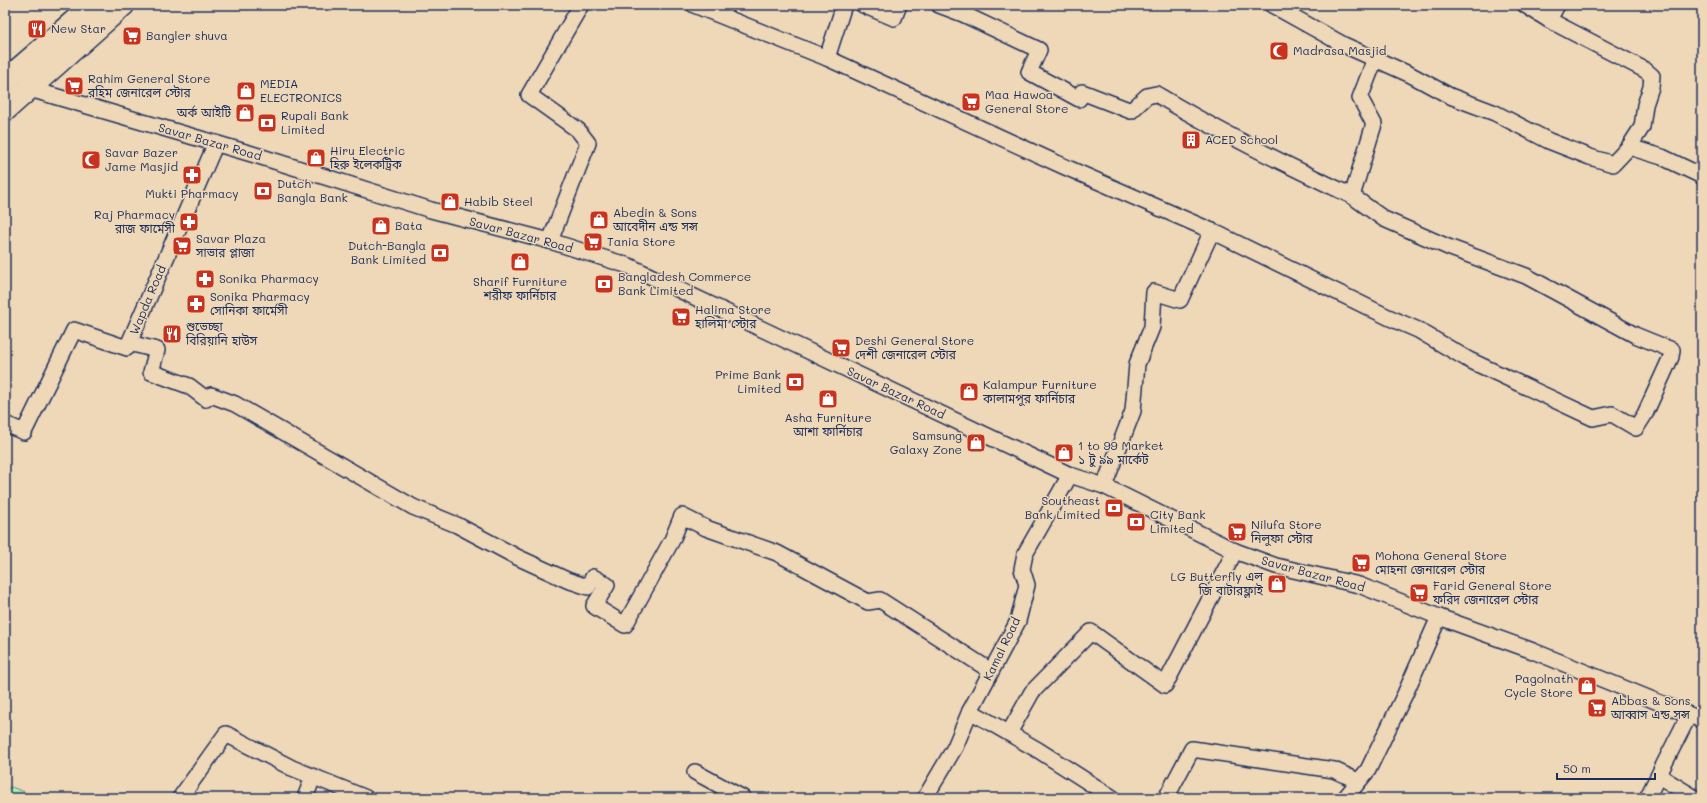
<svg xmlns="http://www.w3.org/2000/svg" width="1707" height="803" font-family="Mali,'Noto Sans Bengali',sans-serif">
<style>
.green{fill:#b3eeb3;stroke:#678e88}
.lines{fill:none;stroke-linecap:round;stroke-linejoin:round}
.minor-casing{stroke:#1b2f5e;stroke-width:18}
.trunk-casing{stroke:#1b2f5e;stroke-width:25}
.minor{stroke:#efd8b8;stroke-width:15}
.trunk{stroke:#efd8b8;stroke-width:22}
.labels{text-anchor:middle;stroke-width:3;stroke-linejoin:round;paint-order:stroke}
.poi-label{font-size:12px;fill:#1b2f5e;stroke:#efd8b8;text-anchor:start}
.street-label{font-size:12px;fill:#1b2f5e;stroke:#efd8b8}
</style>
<rect width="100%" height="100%" fill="#efd8b8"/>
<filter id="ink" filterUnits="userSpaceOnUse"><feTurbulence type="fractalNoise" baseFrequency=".025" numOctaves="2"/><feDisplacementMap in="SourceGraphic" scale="8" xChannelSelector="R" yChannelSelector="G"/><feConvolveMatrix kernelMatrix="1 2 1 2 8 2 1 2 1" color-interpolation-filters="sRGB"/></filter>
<g filter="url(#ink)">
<polygon class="green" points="11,787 25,792 26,798 5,798 5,790"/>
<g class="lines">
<g class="minor-casing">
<g id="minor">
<polyline points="694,5 827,58 1063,166 1212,231 1388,317 1418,330 1469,360 1593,418 1612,414 1636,428 1645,414 1671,357 1672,350 1635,335 1526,276 1448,247 1384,219 1352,196 1374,124 1360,98 1375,59"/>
<polyline points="863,5 894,18 899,5"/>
<path d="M 939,5 L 963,14 L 1039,50 L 1029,72 L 1079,99 L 1082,92 L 1131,111 L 1147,96 L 1156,94 C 1219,132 1285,164 1352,196"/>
<polyline points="1272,5 1344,45 1411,75 1450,96 1495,113 1549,141 1590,157 1613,164 1629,147 1642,127 1645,105 1651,87 1652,76 1645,70 1549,20 1557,5"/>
<polyline points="1525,5 1549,20"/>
<polyline points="827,58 844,5"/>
<polyline points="30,89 252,154 431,210 550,241 629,266 1070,475 1104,486 1235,551 1276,566 1359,585 1439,617 1533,651 1702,720"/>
<polyline points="1629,147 1662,157 1702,176"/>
<polyline points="550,241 588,143 578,130 529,95 581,5"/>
<polyline points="129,343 157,350 151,372 189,386 206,399 211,395 235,404 413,507 457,525 517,557 567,580 588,587 593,577 607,585 594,606 625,625 672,540 682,516 706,528 777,553 868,602 880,600 991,671"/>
<polyline points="5,424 24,432 74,330 127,348 216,143"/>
<polyline points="1104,486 1133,411 1137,364 1152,327 1154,292 1180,300 1212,231"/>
<polyline points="970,711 1038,750 1113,798"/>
<polyline points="1009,733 1032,692 1091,632 1165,685 1235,551"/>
<polyline points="695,772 743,798"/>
<polyline points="1659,776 1695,798"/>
<polyline points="180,798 226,734 292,768 366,798"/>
<polyline points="305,798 313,777"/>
<polyline points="925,798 955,747 970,711 1018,621 1027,585 1022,569 1025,554 1070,475"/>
<polyline points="1166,798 1192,749 1334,770 1358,781"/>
<polyline points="1345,798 1368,770 1405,694 1439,617"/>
<polyline points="1647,798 1689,715"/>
</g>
</g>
<g class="trunk-casing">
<g id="trunk">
<polyline points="5,81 93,5"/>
<polyline points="5,110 123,5"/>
</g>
</g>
<use href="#minor" class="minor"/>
<use href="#trunk" class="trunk"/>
</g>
</g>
<defs>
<g id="restaurant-square" transform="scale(1)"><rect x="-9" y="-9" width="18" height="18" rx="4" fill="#c8321e" stroke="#efd8b8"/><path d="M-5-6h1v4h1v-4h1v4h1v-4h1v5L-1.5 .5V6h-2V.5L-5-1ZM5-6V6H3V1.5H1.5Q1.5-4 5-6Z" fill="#fff"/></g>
<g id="supermarket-square" transform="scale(1)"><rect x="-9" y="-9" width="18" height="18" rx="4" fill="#c8321e" stroke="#efd8b8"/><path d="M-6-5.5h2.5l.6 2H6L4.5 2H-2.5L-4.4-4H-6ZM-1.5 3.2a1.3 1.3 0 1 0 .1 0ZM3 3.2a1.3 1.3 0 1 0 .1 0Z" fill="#fff"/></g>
<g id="mosque-square" transform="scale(1)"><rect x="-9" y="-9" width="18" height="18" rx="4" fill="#c8321e" stroke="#efd8b8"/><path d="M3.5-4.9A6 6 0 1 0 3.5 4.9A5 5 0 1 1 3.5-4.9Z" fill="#fff"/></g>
<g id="shop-square" transform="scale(1)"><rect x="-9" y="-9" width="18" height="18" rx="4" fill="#c8321e" stroke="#efd8b8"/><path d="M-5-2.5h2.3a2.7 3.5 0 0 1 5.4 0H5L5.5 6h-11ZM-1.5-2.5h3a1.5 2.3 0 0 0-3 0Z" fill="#fff"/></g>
<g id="bank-square" transform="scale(1)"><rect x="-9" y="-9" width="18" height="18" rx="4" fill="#c8321e" stroke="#efd8b8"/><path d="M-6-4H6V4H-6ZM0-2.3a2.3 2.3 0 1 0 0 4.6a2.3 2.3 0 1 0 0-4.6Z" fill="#fff"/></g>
<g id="building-square" transform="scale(1)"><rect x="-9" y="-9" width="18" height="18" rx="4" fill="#c8321e" stroke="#efd8b8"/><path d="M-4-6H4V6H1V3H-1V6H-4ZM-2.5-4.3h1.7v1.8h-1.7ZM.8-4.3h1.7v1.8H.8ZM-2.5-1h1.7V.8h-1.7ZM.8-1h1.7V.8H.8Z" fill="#fff"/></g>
<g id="pharmacy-square" transform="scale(1)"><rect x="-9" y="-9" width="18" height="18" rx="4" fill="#c8321e" stroke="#efd8b8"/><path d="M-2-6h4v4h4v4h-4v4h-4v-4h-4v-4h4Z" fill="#fff"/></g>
</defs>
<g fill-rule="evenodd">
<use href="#restaurant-square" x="37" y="29"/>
<use href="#supermarket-square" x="132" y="36"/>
<use href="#mosque-square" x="1279" y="51"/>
<use href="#supermarket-square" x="74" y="86"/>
<use href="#shop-square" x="246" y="91"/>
<use href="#supermarket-square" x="971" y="102"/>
<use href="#shop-square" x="245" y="113"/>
<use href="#bank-square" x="267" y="123"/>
<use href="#building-square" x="1191" y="140"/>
<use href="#shop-square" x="316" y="158"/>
<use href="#mosque-square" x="91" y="160"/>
<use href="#pharmacy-square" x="192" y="175"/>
<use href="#bank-square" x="263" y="191"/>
<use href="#shop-square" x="450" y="202"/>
<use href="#shop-square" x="599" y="220"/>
<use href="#pharmacy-square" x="189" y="222"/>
<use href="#shop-square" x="381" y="226"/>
<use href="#supermarket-square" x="593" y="242"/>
<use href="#supermarket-square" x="182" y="246"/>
<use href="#bank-square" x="440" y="253"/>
<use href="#shop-square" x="520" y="262"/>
<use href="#pharmacy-square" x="205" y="279"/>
<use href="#bank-square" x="604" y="284"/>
<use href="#pharmacy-square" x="196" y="304"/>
<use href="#supermarket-square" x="681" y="317"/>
<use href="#restaurant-square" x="172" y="334"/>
<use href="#supermarket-square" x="841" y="348"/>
<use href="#bank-square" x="795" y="382"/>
<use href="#shop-square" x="969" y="392"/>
<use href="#shop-square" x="828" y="399"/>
<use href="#shop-square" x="976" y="443"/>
<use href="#shop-square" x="1064" y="453"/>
<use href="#bank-square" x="1114" y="508"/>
<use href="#bank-square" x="1136" y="522"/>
<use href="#supermarket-square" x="1237" y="532"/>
<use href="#supermarket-square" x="1361" y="563"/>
<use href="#shop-square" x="1277" y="584"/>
<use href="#supermarket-square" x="1419" y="593"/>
<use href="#shop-square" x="1587" y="686"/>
<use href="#supermarket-square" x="1597" y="708"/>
</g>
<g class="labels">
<g class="poi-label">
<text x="51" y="33">New Star</text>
<text x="146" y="40">Bangler shuva</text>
<text x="1293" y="55">Madrasa Masjid</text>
<text x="88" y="83">Rahim General Store<tspan x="88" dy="14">রহিম জেনারেল স্টোর</tspan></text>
<text x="260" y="88">MEDIA<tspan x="260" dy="14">ELECTRONICS</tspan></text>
<text x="985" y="99">Maa Hawoa<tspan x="985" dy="14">General Store</tspan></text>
<text x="231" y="117" text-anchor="end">অর্ক আইটি</text>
<text x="281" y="120">Rupali Bank<tspan x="281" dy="14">Limited</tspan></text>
<text x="1205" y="144">ACED School</text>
<text x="330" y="155">Hiru Electric<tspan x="330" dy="14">হিরু ইলেকট্রিক</tspan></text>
<text x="105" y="157">Savar Bazer<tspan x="105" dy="14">Jame Masjid</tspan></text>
<text x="277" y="188">Dutch<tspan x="277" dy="14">Bangla Bank</tspan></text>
<text x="192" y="198" text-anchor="middle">Mukti Pharmacy</text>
<text x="464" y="206">Habib Steel</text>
<text x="613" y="217">Abedin &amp; Sons<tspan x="613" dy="14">আবেদীন এন্ড সন্স</tspan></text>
<text x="175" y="219" text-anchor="end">Raj Pharmacy<tspan x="175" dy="14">রাজ ফার্মেসী</tspan></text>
<text x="395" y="230">Bata</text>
<text x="196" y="243">Savar Plaza<tspan x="196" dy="14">সাভার প্লাজা</tspan></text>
<text x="607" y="246">Tania Store</text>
<text x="426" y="250" text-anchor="end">Dutch-Bangla<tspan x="426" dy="14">Bank Limited</tspan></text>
<text x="618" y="281">Bangladesh Commerce<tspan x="618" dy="14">Bank Limited</tspan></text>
<text x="219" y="283">Sonika Pharmacy</text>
<text x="520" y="286" text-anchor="middle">Sharif Furniture<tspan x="520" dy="14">শরীফ ফার্নিচার</tspan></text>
<text x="210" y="301">Sonika Pharmacy<tspan x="210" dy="14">সোনিকা ফার্মেসী</tspan></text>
<text x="695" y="314">Halima Store<tspan x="695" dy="14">হালিমা স্টোর</tspan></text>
<text x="186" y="331">শুভেচ্ছা<tspan x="186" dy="14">বিরিয়ানি হাউস</tspan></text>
<text x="855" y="345">Deshi General Store<tspan x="855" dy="14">দেশী জেনারেল স্টোর</tspan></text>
<text x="781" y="379" text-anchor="end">Prime Bank<tspan x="781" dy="14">Limited</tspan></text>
<text x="983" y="389">Kalampur Furniture<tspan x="983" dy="14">কালামপুর ফার্নিচার</tspan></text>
<text x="828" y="422" text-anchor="middle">Asha Furniture<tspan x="828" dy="14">আশা ফার্নিচার</tspan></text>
<text x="962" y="440" text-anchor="end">Samsung<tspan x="962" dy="14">Galaxy Zone</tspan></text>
<text x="1078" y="450">1 to 99 Market<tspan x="1078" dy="14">১ টু ৯৯ মার্কেট</tspan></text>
<text x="1100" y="505" text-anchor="end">Southeast<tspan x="1100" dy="14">Bank Limited</tspan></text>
<text x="1150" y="519">City Bank<tspan x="1150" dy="14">Limited</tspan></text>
<text x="1251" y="529">Nilufa Store<tspan x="1251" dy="14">নিলুফা স্টোর</tspan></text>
<text x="1375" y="560">Mohona General Store<tspan x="1375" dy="14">মোহনা জেনারেল স্টোর</tspan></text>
<text x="1263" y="581" text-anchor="end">LG Butterfly এল<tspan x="1263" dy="14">জি বাটারফ্লাই</tspan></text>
<text x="1433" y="590">Farid General Store<tspan x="1433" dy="14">ফরিদ জেনারেল স্টোর</tspan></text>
<text x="1573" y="683" text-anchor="end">Pagolnath<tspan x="1573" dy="14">Cycle Store</tspan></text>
<text x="1611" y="705">Abbas &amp; Sons<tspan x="1611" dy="14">আব্বাস এন্ড সন্স</tspan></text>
</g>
<g class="street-label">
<text transform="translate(210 142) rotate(16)" y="4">Savar Bazar Road</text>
<text transform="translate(521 235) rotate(15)" y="4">Savar Bazar Road</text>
<text transform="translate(148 300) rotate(-67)" y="4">Wapda Road</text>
<text transform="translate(896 393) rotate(25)" y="4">Savar Bazar Road</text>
<text transform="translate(1313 574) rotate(15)" y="4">Savar Bazar Road</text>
<text transform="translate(1002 649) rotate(-64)" y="4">Kamal Road</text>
</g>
</g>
<rect width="1707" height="803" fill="none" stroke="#efd8b8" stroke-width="20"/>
<rect x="10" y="10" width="1687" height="783" fill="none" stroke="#1b2f5e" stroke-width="1.5" filter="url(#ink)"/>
<path d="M1557 773v6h98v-6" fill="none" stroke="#1b2f5e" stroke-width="2"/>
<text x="1563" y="773" font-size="12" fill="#1b2f5e" stroke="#efd8b8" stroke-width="3" paint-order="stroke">50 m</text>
</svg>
